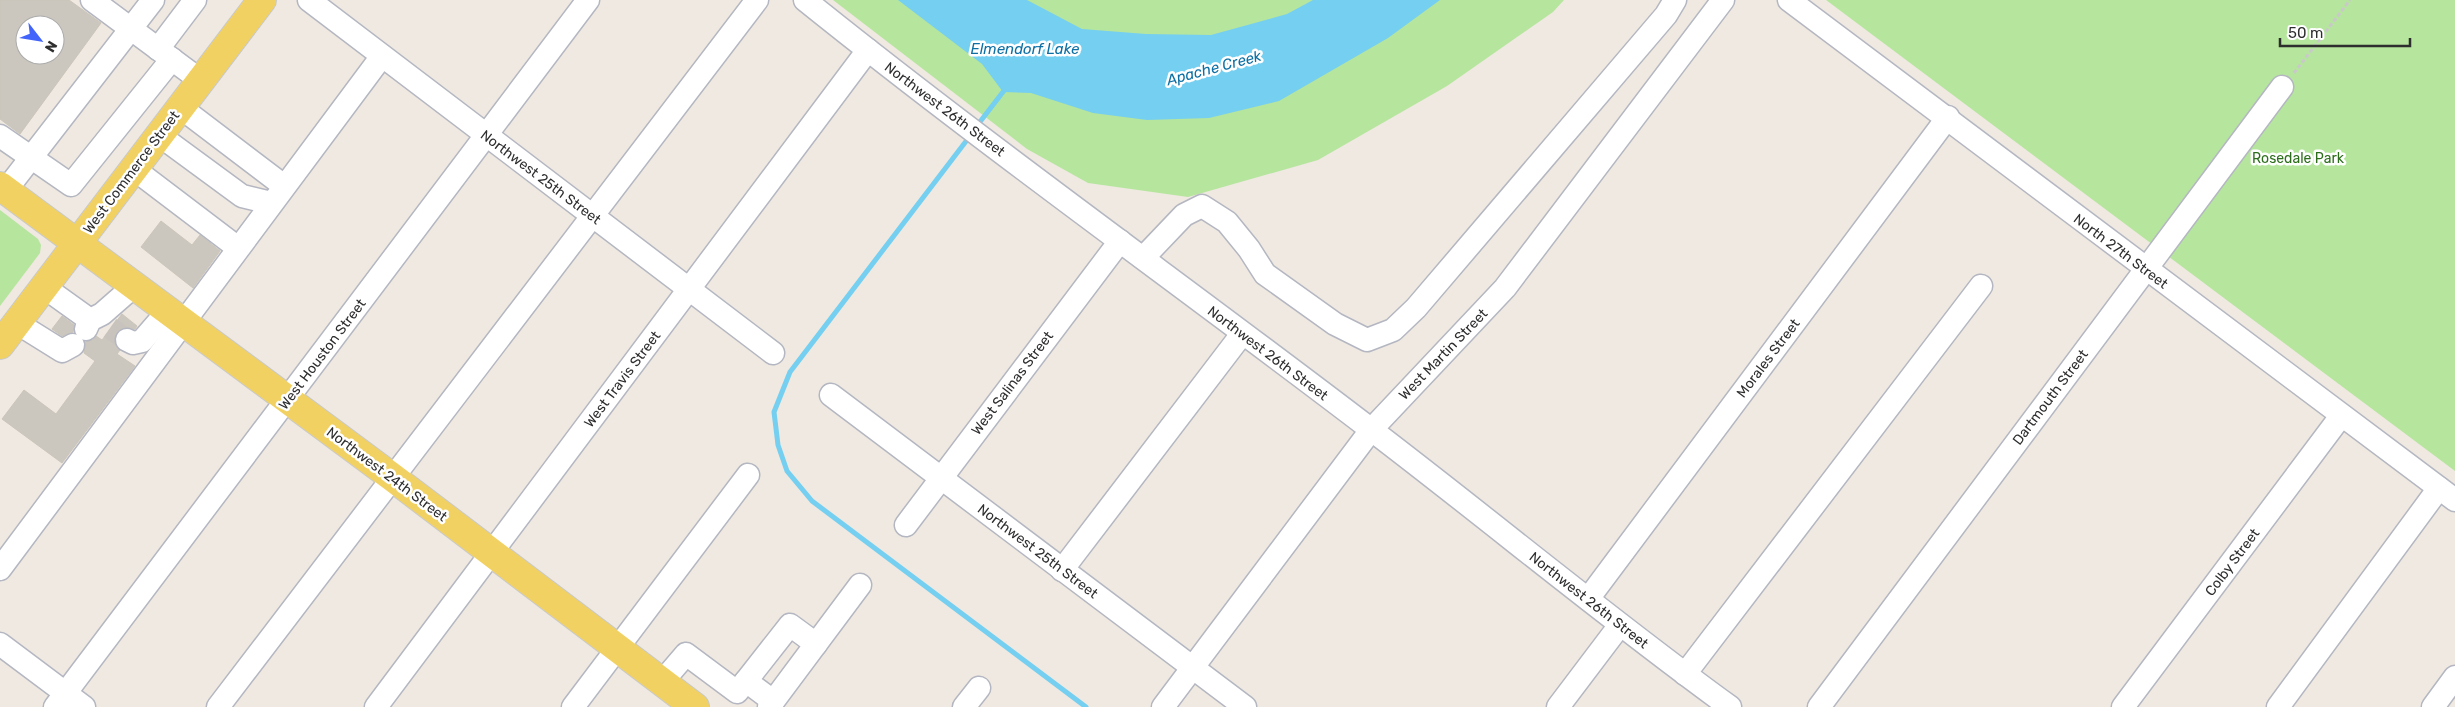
<svg xmlns="http://www.w3.org/2000/svg" width="2455" height="707" font-family="Rubik,sans-serif">
<style>
.green{fill:#b6e59e}
.water{fill:#75cff0}
.lines{fill:none;stroke-linecap:round;stroke-linejoin:round}
.stream{stroke:#75cff0;stroke-width:5}
.building{fill:#cbc7bf;stroke:#cbc5ba;fill-rule:evenodd}
.minor-tunnel{stroke:#c8c4bd;stroke-width:22;stroke-dasharray:22 11;stroke-linecap:butt}
.minor-casing{stroke:#b4b7c1;stroke-width:25}
.major-casing{stroke:#c9c9c9;stroke-width:30}
.path{stroke:#c9c9c9;stroke-width:3;stroke-dasharray:4 2.5;stroke-linecap:butt}
.minor{stroke:#fff;stroke-width:22}
.major{stroke:#f2d163;stroke-width:28}
.labels{text-anchor:middle;stroke-width:5;stroke-linejoin:round;paint-order:stroke}
.street-label{font-size:14px;fill:#2e2e2e;stroke:#fff}
.park-label{font-size:14px;fill:#2c6e1b;stroke:#fff}
.water-label{font-size:15px;font-style:italic;fill:#0d6fa3;stroke:#fff}
</style>
<rect width="100%" height="100%" fill="#efe9e1"/>
<g class="green">
<polygon points="833,0 1564,0 1553,12 1447,86 1318,160 1188,197 1088,183 1027,149"/>
<polygon points="1826,0 2455,0 2455,471"/>
<polygon points="0,210 38,239 41,245 40,253 0,306"/>
</g>
<polygon class="water" points="898,0 1027,0 1082,29 1146,34 1211,35 1287,14 1313,0 1440,0 1388,38 1279,101 1209,118 1147,120 1093,113 1031,93 1003,92 982,64"/>
<g class="lines">
<g class="stream">
<polyline points="976,127 1006,88"/>
<polyline points="970,136 790,372 774,412 778,445 787,471 812,501 1086,707"/>
</g>
</g>
<g class="building">
<path d="M 0,0 L 69,0 L 101,23 L 20,134 L 0,119 ZM 25,25 L 55,25 L 55,55 L 25,55 Z"/>
<polygon points="161,221 192,245 200,235 220,251 193,288 141,247"/>
<polygon points="122,314 137,326 135,329 127,327 119,329 115,335 114,341 120,350 117,354 135,366 62,463 2,419 24,390 56,414 95,361 84,353 85,342 93,340 96,336 102,340"/>
<polygon points="62,316 74,325 73,332 62,336 52,329"/>
</g>
<g class="lines">
<polyline class="minor-tunnel" points="110,328 127,340"/>
<g class="minor-casing">
<g id="minor">
<polyline points="92,0 200,80"/>
<polyline points="309,0 773,353"/>
<path d="M 805,0 C 989,148 1182,285 1369,428 C 1490,520 1607,618 1730,707"/>
<polyline points="1789,0 2455,500"/>
<polyline points="158,49 195,0"/>
<polyline points="180,107 284,186"/>
<polyline points="159,135 242,196 271,203"/>
<polyline points="0,136 71,185 172,59"/>
<polyline points="134,169 238,248"/>
<polyline points="6,190 153,0"/>
<polyline points="1143,258 1184,215 1202,206 1227,222 1249,249 1265,274 1335,324 1367,340 1393,330 1416,308 1666,15 1675,0"/>
<polyline points="44,287 90,320"/>
<polyline points="17,323 62,351 73,345"/>
<polyline points="86,329 90,320 102,314 134,286"/>
<polyline points="127,340 133,343 142,341 168,311"/>
<polyline points="831,395 1245,707"/>
<polyline points="906,525 1120,241"/>
<polyline points="0,569 382,56"/>
<polyline points="1062,570 1242,334"/>
<polyline points="1588,599 1948,117"/>
<polyline points="0,644 84,707"/>
<polyline points="1685,674 1981,286"/>
<polyline points="662,682 686,654 737,692 746,681"/>
<polyline points="773,701 746,681 790,625 816,644"/>
<polyline points="55,707 588,0"/>
<polyline points="218,707 757,0"/>
<polyline points="376,707 868,50"/>
<polyline points="573,707 748,475"/>
<polyline points="769,707 860,585"/>
<polyline points="964,707 979,688"/>
<polyline points="1163,707 1371,430 1505,288 1723,0"/>
<polyline points="1558,707 1620,625"/>
<polyline points="1819,707 2282,87"/>
<polyline points="2123,707 2341,416"/>
<polyline points="2278,707 2439,488"/>
<polyline points="2433,707 2455,677"/>
</g>
</g>
<g class="major-casing">
<g id="major">
<polyline points="0,186 392,477 695,707"/>
<polyline points="0,345 262,0"/>
</g>
</g>
<polyline class="path" points="2294,73 2350,0"/>
<use href="#minor" class="minor"/>
<use href="#major" class="major"/>
</g>
<g class="labels">
<g class="street-label">
<text transform="translate(945 109) rotate(37)" y="5">Northwest 26th Street</text>
<text transform="translate(131 172) rotate(-53)" y="5">West Commerce Street</text>
<text transform="translate(541 177) rotate(37)" y="5">Northwest 25th Street</text>
<text transform="translate(2121 251) rotate(37)" y="5">North 27th Street</text>
<text transform="translate(1268 353) rotate(37)" y="5">Northwest 26th Street</text>
<text transform="translate(322 354) rotate(-53)" y="5">West Houston Street</text>
<text transform="translate(1443 354) rotate(-46)" y="5">West Martin Street</text>
<text transform="translate(1768 358) rotate(-53)" y="5">Morales Street</text>
<text transform="translate(622 379) rotate(-53)" y="5">West Travis Street</text>
<text transform="translate(1012 383) rotate(-53)" y="5">West Salinas Street</text>
<text transform="translate(2050 397) rotate(-53)" y="5">Dartmouth Street</text>
<text transform="translate(387 474) rotate(37)" y="5">Northwest 24th Street</text>
<text transform="translate(1038 551) rotate(37)" y="5">Northwest 25th Street</text>
<text transform="translate(2232 562) rotate(-53)" y="5">Colby Street</text>
<text transform="translate(1589 600) rotate(38)" y="5">Northwest 26th Street</text>
</g>
<g class="park-label">
<text x="2298" y="163">Rosedale Park</text>
</g>
<g class="water-label">
<text x="1025" y="54">Elmendorf Lake</text>
<text transform="translate(1214 68) rotate(-15)" y="5">Apache Creek</text>
</g>
</g>
<g transform="translate(40 40) rotate(121)"><circle r="24" fill="#ffffff" stroke="#ababab"/>
<path d="M0-4L9 19L0 12L-9 19Z" fill="#4264fb"/>
<text y="-8" font-size="14" font-weight="bold" text-anchor="middle" fill="#2e2e2e">N</text>
</g>
<path d="M2280 38v8h130v-8" fill="none" stroke="#2e2e2e" stroke-width="2.5"/>
<text x="2288" y="38" font-size="15" fill="#2e2e2e" stroke="#ffffff" stroke-width="4" paint-order="stroke">50 m</text>
</svg>
